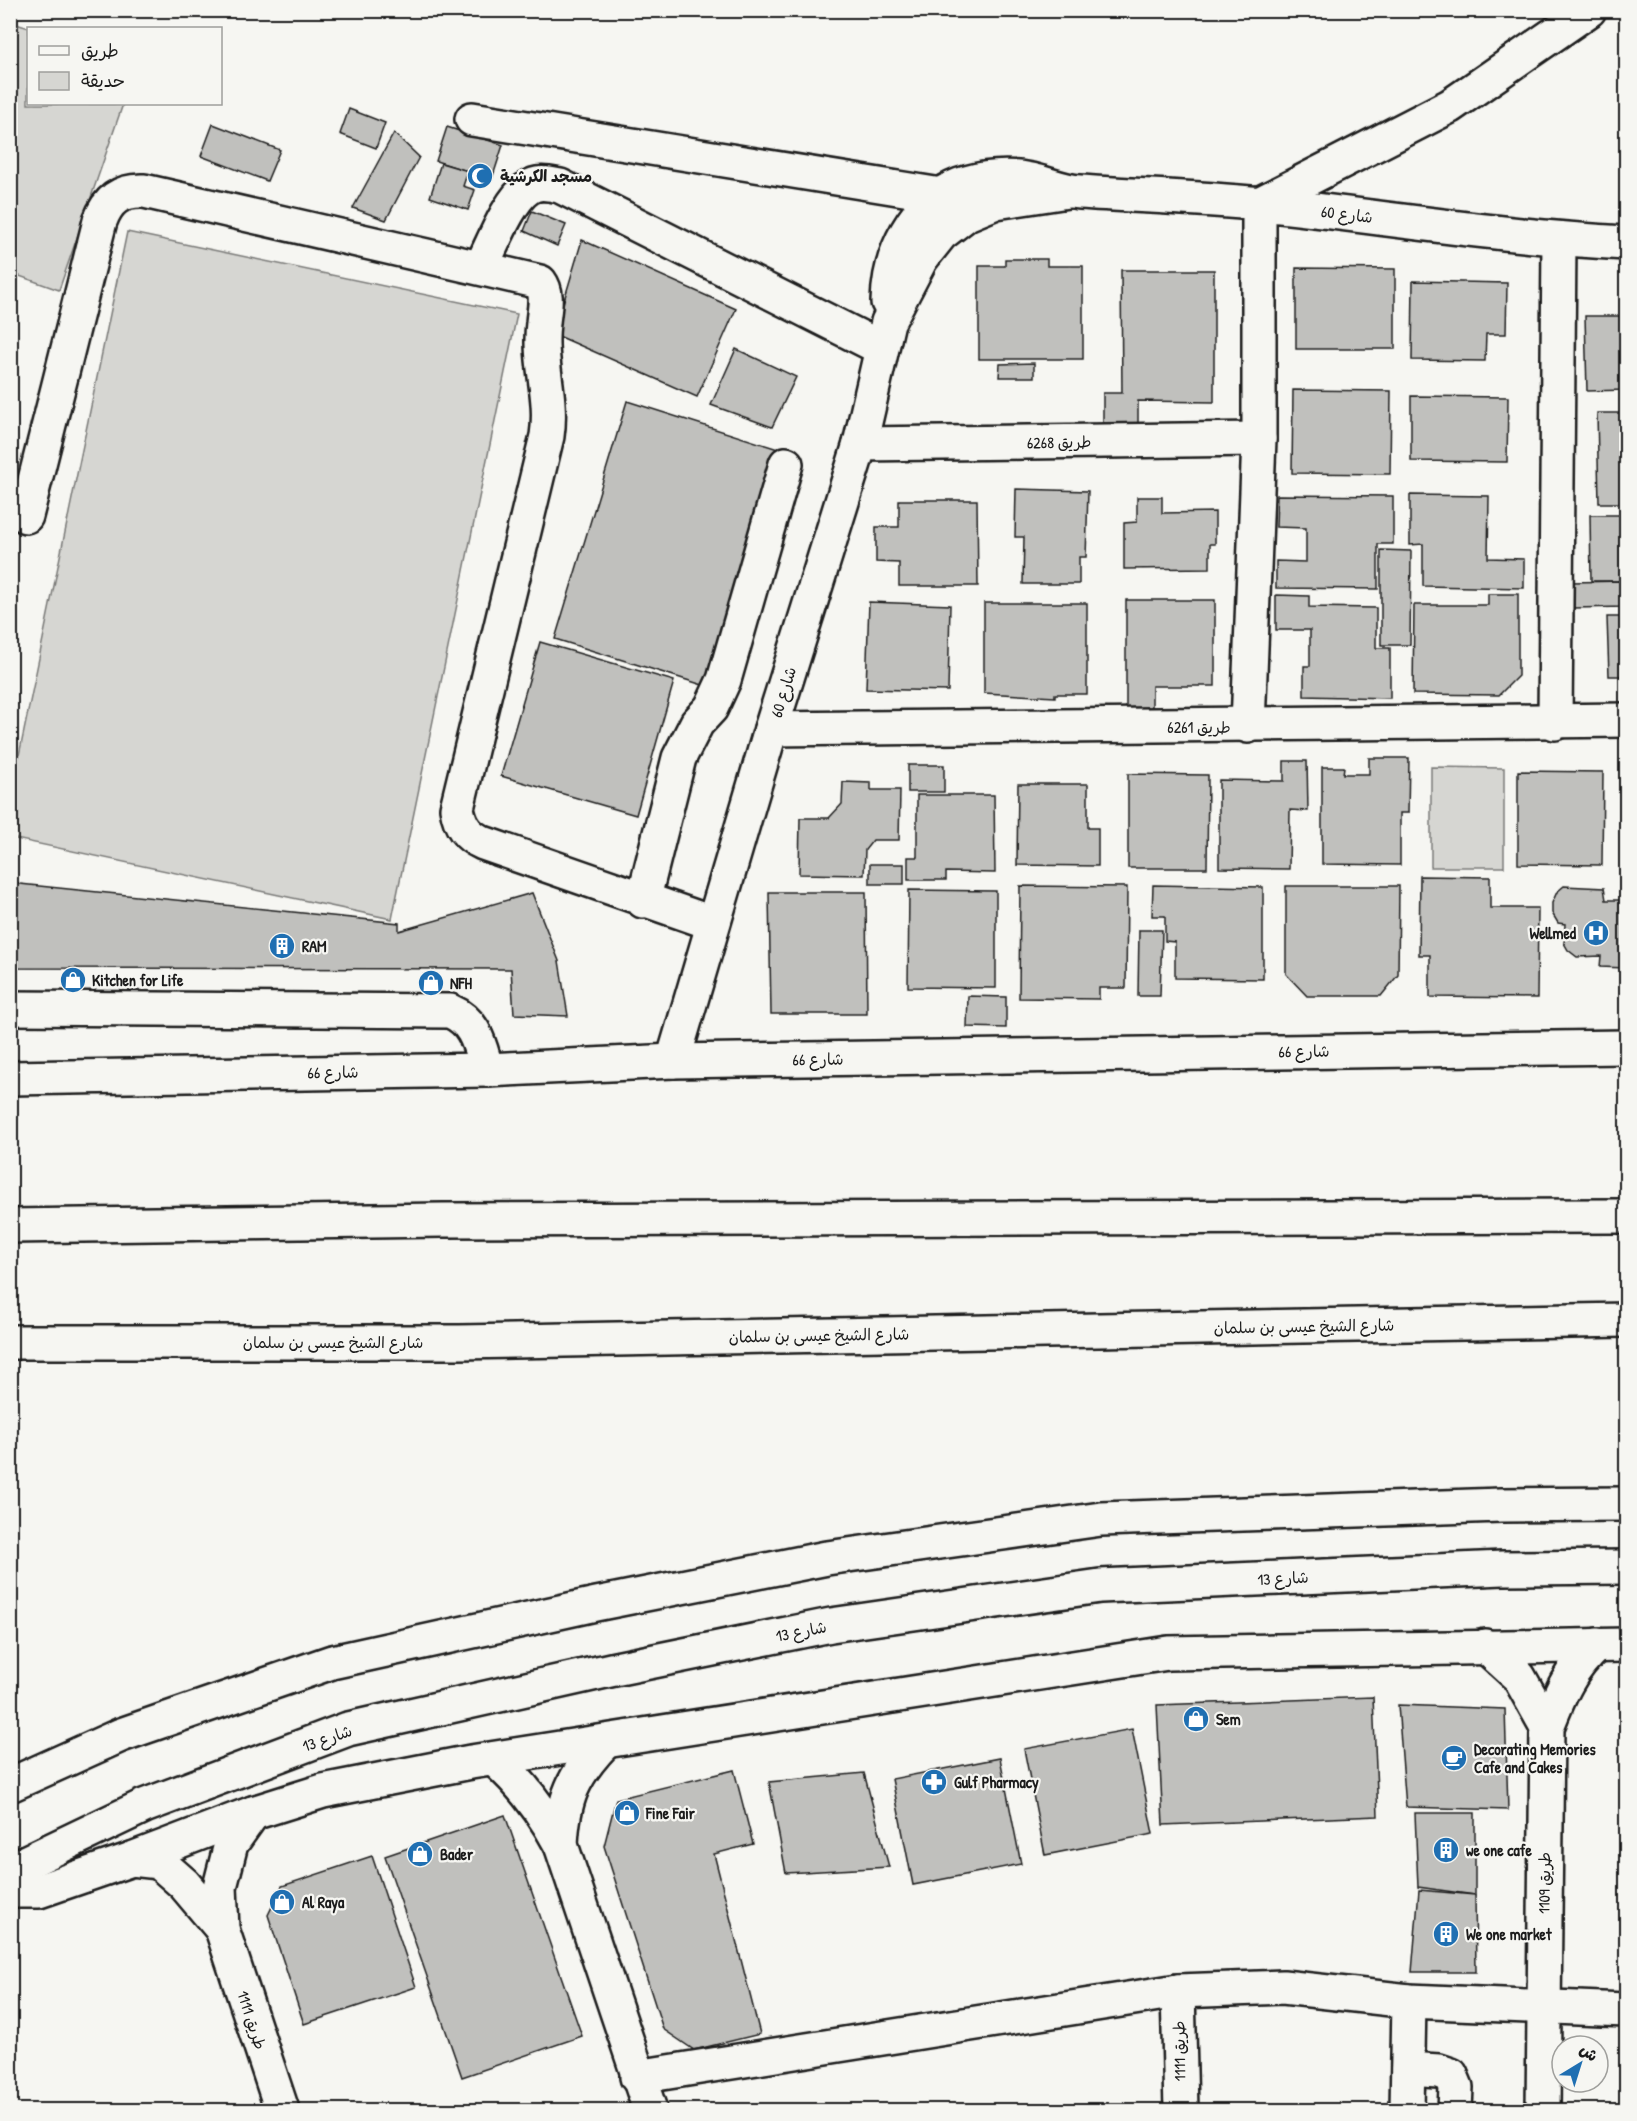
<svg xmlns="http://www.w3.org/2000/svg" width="1637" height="2121" font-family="'Patrick Hand','Playpen Sans Arabic',sans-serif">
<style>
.green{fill:#d6d6d2;stroke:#797977;stroke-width:1.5}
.building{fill:#c0c0bd;stroke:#1c1c1c;stroke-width:1.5}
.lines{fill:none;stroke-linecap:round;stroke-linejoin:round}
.minor-casing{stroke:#1c1c1c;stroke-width:38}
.highway-casing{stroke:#1c1c1c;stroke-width:38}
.minor{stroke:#f6f6f2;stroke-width:33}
.highway{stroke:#f6f6f2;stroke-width:33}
.labels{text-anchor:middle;stroke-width:4.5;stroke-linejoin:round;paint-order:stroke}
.poi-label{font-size:16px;font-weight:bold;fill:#1c1c1c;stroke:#f6f6f2;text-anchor:start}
.street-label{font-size:16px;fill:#1c1c1c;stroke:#f6f6f2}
</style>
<rect width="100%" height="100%" fill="#f6f6f2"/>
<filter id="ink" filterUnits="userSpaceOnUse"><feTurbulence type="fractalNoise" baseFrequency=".0167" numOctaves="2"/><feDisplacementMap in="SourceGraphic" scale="12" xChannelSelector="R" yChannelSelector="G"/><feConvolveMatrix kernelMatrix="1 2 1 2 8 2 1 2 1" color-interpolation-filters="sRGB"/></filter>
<g filter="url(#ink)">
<g class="green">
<polygon points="16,24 29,28 28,104 123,104 59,290 11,273 10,39"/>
<polygon points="127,232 517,314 392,919 11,838 11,794"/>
<polygon points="1431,767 1504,768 1504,867 1431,867"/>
</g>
<g class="building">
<polygon points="349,109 385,123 376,148 340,134"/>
<polygon points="213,124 280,150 267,181 201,156"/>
<polygon points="447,127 503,145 492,179 436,161"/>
<polygon points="394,133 419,157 386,220 353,208"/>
<polygon points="441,163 468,171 463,186 475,190 468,210 430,197"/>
<polygon points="532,211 566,225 557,246 524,231"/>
<polygon points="582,240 736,309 697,397 554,334"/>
<polygon points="1005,259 1047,259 1047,266 1083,266 1083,359 979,359 979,266 1005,266"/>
<polygon points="1296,268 1395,269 1395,349 1296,349"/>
<polygon points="1121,270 1214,270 1214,402 1138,401 1138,426 1103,426 1103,393 1122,393"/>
<polygon points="1413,281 1507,283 1506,334 1486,334 1485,361 1412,360"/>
<polygon points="1585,316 1626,316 1626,390 1587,391"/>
<polygon points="736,349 796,377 772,427 711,405"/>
<polygon points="1034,363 1034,377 999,377 1000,364"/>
<polygon points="1293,390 1391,391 1390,474 1292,473"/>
<polygon points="1411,396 1508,397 1507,462 1411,461"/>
<polygon points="627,401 778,449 706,686 555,639"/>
<polygon points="1597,413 1626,413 1626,503 1599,503"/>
<polygon points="1016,489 1088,491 1086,557 1079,557 1079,584 1023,584 1024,537 1015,537"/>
<polygon points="1277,495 1393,496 1393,544 1378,544 1378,589 1276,588 1276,561 1306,562 1306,528 1276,527"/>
<polygon points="1410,495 1489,496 1488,558 1524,559 1524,588 1423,586 1423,544 1410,545"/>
<polygon points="1137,497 1162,497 1162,513 1215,512 1215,544 1210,544 1210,568 1124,569 1124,523 1137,522"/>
<polygon points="899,500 977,500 978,586 899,586 899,563 876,562 876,527 899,527"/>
<polygon points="1590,515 1626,515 1626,581 1591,581"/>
<polygon points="1381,550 1411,551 1410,645 1381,645"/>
<polygon points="1626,581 1626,607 1572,608 1571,582"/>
<polygon points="1488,594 1518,594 1518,676 1499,695 1413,694 1414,605 1488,605"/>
<polygon points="1276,595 1309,596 1309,607 1376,608 1376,648 1390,648 1390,698 1304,696 1304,666 1310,666 1310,630 1276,630"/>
<polygon points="1126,600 1215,600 1215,686 1152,686 1152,710 1126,710"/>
<polygon points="869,602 950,605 948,691 866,689"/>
<polygon points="984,603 1087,603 1087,694 1055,694 1055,697 984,693"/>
<polygon points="1607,617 1626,617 1626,676 1609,676"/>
<polygon points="540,642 674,681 636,815 501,776"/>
<polygon points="1369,758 1409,758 1408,813 1400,813 1400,865 1322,864 1322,767 1344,767 1343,774 1369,774"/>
<polygon points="1284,761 1307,761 1308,811 1290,810 1289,869 1219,868 1219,780 1284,781"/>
<rect x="908" y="765" width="36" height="27"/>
<polygon points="1518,771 1603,772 1602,865 1518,864"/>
<polygon points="1128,774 1208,775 1207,868 1128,868"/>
<rect x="1624" y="776" width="2" height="86"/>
<polygon points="843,782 871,783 871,790 900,790 899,840 873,840 865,850 864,875 799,874 800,818 829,818 842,804"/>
<polygon points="1018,784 1088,784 1088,828 1098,828 1098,866 1017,865"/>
<polygon points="917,795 994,795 995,873 946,872 946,880 908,880 908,857 917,857"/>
<rect x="870" y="864" width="34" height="20"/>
<polygon points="1420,876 1490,877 1490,908 1538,908 1537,998 1430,997 1430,955 1419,955"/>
<polygon points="10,883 399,923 399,931 532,893 559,961 568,1016 514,1014 511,969 10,968"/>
<polygon points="1153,885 1263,887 1263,979 1175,978 1175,942 1165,941 1165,916 1152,916"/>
<polygon points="1020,886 1127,887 1126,988 1099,988 1099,999 1019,998"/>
<polygon points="1286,886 1399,886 1398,975 1381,996 1307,996 1286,974"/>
<polygon points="1564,886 1604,888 1606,900 1626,900 1626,968 1600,967 1601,956 1577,957 1568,950 1564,943 1565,924 1558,923 1552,913 1552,903 1557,892"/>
<polygon points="909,890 996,891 996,988 908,987"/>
<polygon points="769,892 866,892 867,1014 771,1014"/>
<polygon points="1139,930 1162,930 1160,996 1138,996"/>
<polygon points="968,996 1006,997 1006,1028 967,1027"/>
<polygon points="1373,1697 1378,1816 1163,1825 1157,1705"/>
<polygon points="1398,1705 1505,1709 1508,1810 1406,1807"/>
<polygon points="1132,1729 1153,1834 1045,1855 1024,1749"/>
<polygon points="1000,1758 1021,1864 913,1885 892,1779"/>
<polygon points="734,1770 753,1844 714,1854 760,2034 694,2050 663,2029 604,1846 616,1799"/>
<polygon points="864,1773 889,1867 786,1873 769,1782"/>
<polygon points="1415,1813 1475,1813 1475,1895 1418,1887"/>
<polygon points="505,1815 582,2036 462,2077 385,1856"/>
<polygon points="372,1856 416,1987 304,2024 268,1915 282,1886"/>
<polygon points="1419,1890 1475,1895 1476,1972 1412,1972"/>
</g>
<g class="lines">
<g class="minor-casing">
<g id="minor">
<polyline points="472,119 941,195"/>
<path d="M 481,267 C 492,246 509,200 528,188 C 538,181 549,184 560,186 L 881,348"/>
<path d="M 888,302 C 889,254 913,203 960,185 C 982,177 1009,175 1031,180 C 1048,184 1063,191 1080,192 C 1140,196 1201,198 1261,204 C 1383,217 1504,237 1626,243"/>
<polyline points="860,444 1259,439"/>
<path d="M 26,516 L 100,221 C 108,199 121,190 144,191 L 540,282 C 549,294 544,309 543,323 C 538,363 553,396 547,436 L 457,808 C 460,826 467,836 483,843 L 712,923"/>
<polyline points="1555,723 1559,240"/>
<polyline points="1248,726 1259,439 1259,204 1450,106 1589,10"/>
<polyline points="771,729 1626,720"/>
<polyline points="643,901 679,758 697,723 711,708 724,680 786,464"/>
<path d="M 10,1008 L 450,1011 C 476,1022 479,1044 487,1070"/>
<polyline points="673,1061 771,729 860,444 888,322 921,259 941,234 967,214 996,202 1068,191"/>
<polyline points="10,1078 487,1070 673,1061 1626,1047"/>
<polyline points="1485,1646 1519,1677 1547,1727"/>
<path d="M 494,1759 C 523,1784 543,1811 561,1845 L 650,2110"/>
<polyline points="10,1785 121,1735 332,1662 596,1604 827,1558 1101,1519 1501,1505 1626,1504"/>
<polyline points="253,1813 231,1844 220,1887 222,1929 282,2110"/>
<path d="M 561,1845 C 563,1799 573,1775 605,1742"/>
<polyline points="132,1859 159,1862 184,1884 222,1929"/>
<polyline points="10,1870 144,1806 348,1729 615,1669 831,1625 1100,1586 1503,1568 1626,1567"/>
<polyline points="10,1891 39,1891 132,1859 253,1813 323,1791 471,1762 1168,1653 1626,1645"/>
<polyline points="1178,1991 1181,2110"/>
<polyline points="1408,2069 1439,2071 1451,2075 1456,2087 1455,2110"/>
<polyline points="637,2077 1178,1991 1283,1987 1409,2001 1626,2010"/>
<polyline points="1407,2110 1409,2001"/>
<path d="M 1543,2110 L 1547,1727 C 1559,1696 1571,1667 1597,1645"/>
</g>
</g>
<g class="highway-casing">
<g id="highway">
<polyline points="10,1226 443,1220 1626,1216"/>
<polyline points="10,1342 459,1342 1626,1320"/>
</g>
</g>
<use href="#minor" class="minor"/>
<use href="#highway" class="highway"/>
</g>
</g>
<defs>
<g id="mosque-disc" transform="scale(1.35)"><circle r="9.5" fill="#1f6fb2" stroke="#f6f6f2"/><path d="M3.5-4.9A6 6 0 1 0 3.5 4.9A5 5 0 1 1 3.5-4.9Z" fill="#fff"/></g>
<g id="hospital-disc" transform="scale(1.35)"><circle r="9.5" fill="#1f6fb2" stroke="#f6f6f2"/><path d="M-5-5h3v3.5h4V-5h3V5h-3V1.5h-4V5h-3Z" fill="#fff"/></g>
<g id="building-disc" transform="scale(1.35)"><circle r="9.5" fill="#1f6fb2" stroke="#f6f6f2"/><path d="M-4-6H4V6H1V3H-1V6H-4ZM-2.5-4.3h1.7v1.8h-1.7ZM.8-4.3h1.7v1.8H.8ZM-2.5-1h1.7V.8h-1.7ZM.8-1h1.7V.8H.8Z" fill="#fff"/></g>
<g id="shop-disc" transform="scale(1.35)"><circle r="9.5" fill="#1f6fb2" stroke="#f6f6f2"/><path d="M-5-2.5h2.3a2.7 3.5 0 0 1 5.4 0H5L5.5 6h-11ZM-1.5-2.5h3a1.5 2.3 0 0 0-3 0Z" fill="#fff"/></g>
<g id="cafe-disc" transform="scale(1.35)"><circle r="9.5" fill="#1f6fb2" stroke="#f6f6f2"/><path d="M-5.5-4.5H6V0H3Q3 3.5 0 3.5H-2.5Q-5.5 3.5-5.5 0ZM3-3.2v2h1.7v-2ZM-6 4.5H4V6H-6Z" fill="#fff"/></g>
<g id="pharmacy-disc" transform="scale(1.35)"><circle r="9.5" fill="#1f6fb2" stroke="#f6f6f2"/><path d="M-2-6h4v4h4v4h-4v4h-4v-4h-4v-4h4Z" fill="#fff"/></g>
</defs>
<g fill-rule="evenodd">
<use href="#mosque-disc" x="480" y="176"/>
<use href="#hospital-disc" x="1596" y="933"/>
<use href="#building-disc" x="282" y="946"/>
<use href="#shop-disc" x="73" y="980"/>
<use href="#shop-disc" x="431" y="983"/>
<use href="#shop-disc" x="1196" y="1719"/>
<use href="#cafe-disc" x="1454" y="1758"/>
<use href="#pharmacy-disc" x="934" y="1782"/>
<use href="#shop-disc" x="627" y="1813"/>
<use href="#building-disc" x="1446" y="1850"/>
<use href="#shop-disc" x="420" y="1854"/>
<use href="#shop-disc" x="282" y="1902"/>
<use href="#building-disc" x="1446" y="1934"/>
</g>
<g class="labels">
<g class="poi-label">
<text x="500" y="182">مسجد الكرشية</text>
<text x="1576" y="939" text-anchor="end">Wellmed</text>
<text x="302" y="952">RAM</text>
<text x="92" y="986">Kitchen for Life</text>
<text x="450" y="989">NFH</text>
<text x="1216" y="1725">Sem</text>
<text x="1474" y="1755">Decorating Memories<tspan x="1474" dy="18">Cafe and Cakes</tspan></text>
<text x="954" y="1788">Gulf Pharmacy</text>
<text x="646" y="1819">Fine Fair</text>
<text x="1466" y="1856">we one cafe</text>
<text x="440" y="1860">Bader</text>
<text x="302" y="1908">Al Raya</text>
<text x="1466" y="1940">We one market</text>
</g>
<g class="street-label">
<text transform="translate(1347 214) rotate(7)" y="6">شارع 60</text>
<text transform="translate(1059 442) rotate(-1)" y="6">طريق 6268</text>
<text transform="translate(783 692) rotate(-73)" y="6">شارع 60</text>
<text x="1199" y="733">طريق 6261</text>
<text transform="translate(1304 1051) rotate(-1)" y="6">شارع 66</text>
<text transform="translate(818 1059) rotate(-1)" y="6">شارع 66</text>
<text transform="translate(333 1072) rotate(-1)" y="6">شارع 66</text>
<text transform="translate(1304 1326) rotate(-1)" y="6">شارع الشيخ عيسى بن سلمان</text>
<text transform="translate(819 1335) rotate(-1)" y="6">شارع الشيخ عيسى بن سلمان</text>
<text x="333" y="1348">شارع الشيخ عيسى بن سلمان</text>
<text transform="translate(1283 1578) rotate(-3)" y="6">شارع 13</text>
<text transform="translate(801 1631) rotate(-11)" y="6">شارع 13</text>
<text transform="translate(327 1738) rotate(-19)" y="6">شارع 13</text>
<text transform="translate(1544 1883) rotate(-89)" y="6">طريق 1109</text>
<text transform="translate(252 2020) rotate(72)" y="6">طريق 1111</text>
<text transform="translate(1179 2051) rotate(-91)" y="6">طريق 1111</text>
</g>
</g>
<rect width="1637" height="2121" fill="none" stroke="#f6f6f2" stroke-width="36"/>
<rect x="18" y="18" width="1601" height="2085" fill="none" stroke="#1c1c1c" stroke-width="2" filter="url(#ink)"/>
<rect x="27" y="27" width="195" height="78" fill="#f6f6f2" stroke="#9f9f9c" stroke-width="1.5"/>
<rect x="39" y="46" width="30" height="9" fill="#f6f6f2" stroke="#9f9f9c" stroke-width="1.5"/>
<text x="81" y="57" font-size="18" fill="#1c1c1c">طريق</text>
<rect x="39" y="72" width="30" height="18" fill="#d6d6d2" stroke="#9f9f9c" stroke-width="1.5"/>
<text x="81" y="87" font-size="18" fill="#1c1c1c">حديقة</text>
<g transform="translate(1580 2064) rotate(38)"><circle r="28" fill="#f6f6f2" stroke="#9f9f9c" stroke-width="1.5"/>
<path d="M0-4.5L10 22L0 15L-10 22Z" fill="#1f6fb2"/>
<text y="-9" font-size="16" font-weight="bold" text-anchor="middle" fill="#1c1c1c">ش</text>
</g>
</svg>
